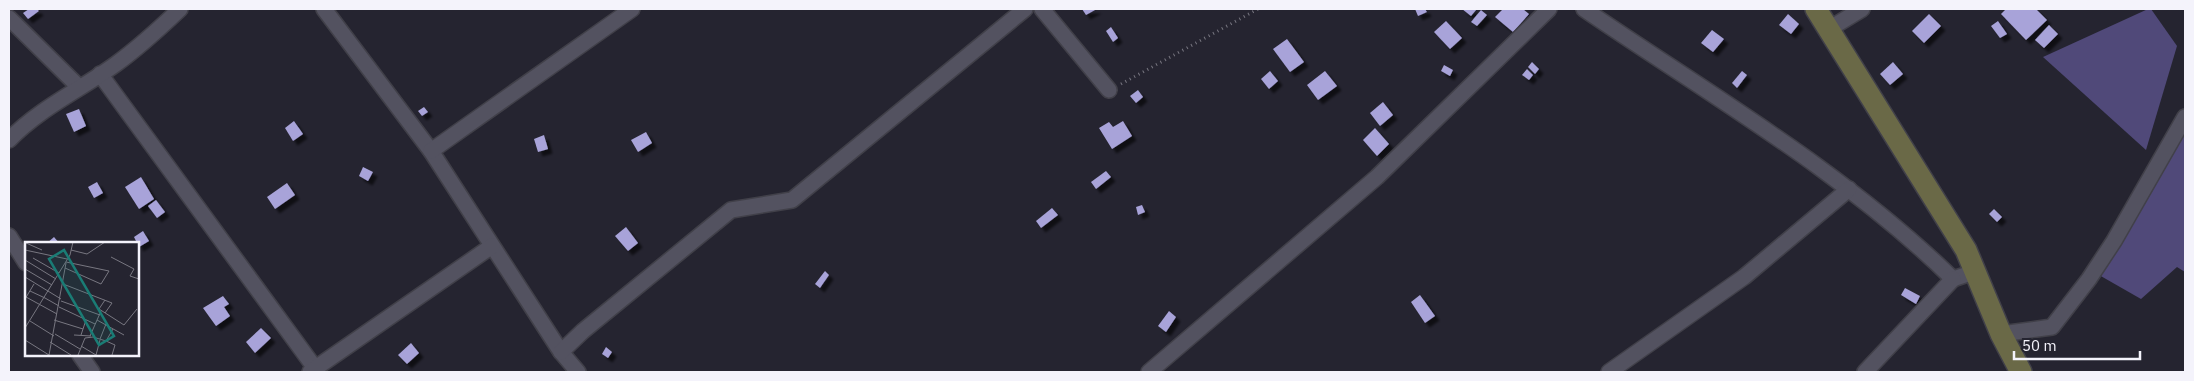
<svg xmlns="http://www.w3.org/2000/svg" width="2194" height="381" font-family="'IBM Plex Sans',sans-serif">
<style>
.forest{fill:#504979}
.building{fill:#a8a3d9;filter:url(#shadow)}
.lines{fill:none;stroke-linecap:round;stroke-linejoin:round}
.street-casing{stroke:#414049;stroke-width:18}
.secondary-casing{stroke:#414049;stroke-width:24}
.path{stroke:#787781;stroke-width:3;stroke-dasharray:1 4;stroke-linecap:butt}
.street{stroke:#535260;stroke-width:15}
.secondary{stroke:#6a6947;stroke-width:21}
.inset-road{fill:none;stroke:#787781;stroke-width:1}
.view{fill:#1a7c75;fill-opacity:0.15;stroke:#1a7c75;stroke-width:2.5}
.inset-edge{fill:none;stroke:#f4f3fb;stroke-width:2.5}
</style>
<defs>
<filter id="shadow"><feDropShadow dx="4.5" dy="4.5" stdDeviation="1" flood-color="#0009"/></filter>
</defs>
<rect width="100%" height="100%" fill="#252430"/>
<g class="forest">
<polygon points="2148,9 2151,9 2177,46 2146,150 2043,57"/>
<polygon points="2185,131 2185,272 2177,267 2141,299 2099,275"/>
</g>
<g class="building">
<polygon points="29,9 37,9 39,11 28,19 23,13"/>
<polygon points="1082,9 1097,9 1086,15"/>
<polygon points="1415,9 1425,9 1427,12 1418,16"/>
<polygon points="1462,9 1477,9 1471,16"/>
<polygon points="1503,9 1523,9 1529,14 1513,32 1495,17"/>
<polygon points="2006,9 2036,9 2047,20 2026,40 2001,14"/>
<polygon points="1481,10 1487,15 1477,26 1471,22"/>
<polygon points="1788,14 1799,24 1791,34 1779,25"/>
<polygon points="1929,14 1941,26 1924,43 1912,31"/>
<polygon points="1446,21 1462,38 1450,49 1434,32"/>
<polygon points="1998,21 2007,34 2000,38 1991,26"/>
<polygon points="2049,25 2058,34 2044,48 2035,40"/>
<polygon points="1111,27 1118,38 1113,42 1106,31"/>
<polygon points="1712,30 1724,39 1713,52 1701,43"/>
<polygon points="1287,39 1304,62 1290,72 1273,49"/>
<polygon points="1532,62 1539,69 1535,74 1528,67"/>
<polygon points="1893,62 1903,74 1890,85 1880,74"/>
<polygon points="1444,65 1453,70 1450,76 1441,71"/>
<polygon points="1527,69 1533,75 1529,80 1522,75"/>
<polygon points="1270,71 1278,81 1269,89 1261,79"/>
<polygon points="1325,71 1337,86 1318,100 1307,85"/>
<polygon points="1742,71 1747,75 1737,88 1732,83"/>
<polygon points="1138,90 1143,97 1136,103 1130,96"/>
<polygon points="1383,102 1393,115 1380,126 1370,113"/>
<polygon points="424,107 428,112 422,116 418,111"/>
<polygon points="79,109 86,126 74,132 66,114"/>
<polygon points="294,121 303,134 293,141 285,128"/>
<polygon points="1123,121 1132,136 1112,149 1099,128 1109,122 1113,127"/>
<polygon points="1375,128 1389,144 1377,156 1363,140"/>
<polygon points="646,132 652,143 638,152 631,140"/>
<polygon points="544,135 548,149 538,152 534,139"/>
<polygon points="363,167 373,172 368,181 359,176"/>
<polygon points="1106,171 1111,177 1096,189 1091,182"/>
<polygon points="141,177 154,199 139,209 125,187"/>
<polygon points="97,182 103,193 94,198 88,187"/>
<polygon points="287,183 295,195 275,209 267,197"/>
<polygon points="156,200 165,212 157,218 148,206"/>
<polygon points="1142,205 1145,212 1138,215 1136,207"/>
<polygon points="1052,208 1058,215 1041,228 1036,221"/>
<polygon points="1994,209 2002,217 1997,222 1989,214"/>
<polygon points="626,227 638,243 628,251 615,236"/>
<polygon points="143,231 149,241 139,247 134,237"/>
<polygon points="54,237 60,244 46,244"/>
<polygon points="825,271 829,275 820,288 815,284"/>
<polygon points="1905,288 1920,296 1916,304 1901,295"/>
<polygon points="1420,295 1435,316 1425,323 1411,302"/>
<polygon points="223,296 229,304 224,307 230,316 216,326 203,308"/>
<polygon points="1169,311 1176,317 1166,332 1158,326"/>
<polygon points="261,328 271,338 255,353 246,342"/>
<polygon points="411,343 419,353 407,364 398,355"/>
<polygon points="606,347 612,352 608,358 602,354"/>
</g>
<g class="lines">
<g class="street-casing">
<g id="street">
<polyline points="324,9 431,151 561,352 578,372"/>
<polyline points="1042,9 1109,90"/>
<path d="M 1584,9 C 1710,95 1844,172 1953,279 L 1974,272"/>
<polyline points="9,18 79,87"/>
<polyline points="1829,29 1862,9"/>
<polyline points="100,74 315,368"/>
<path d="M 9,140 C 40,108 80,90 116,64 C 138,48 160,28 180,9"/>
<polyline points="431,151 632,9"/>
<polyline points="9,236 26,263"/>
<polyline points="2001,334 2052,327 2089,279 2114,241 2185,117"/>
<polyline points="561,352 583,331 731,210 792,200 1025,9"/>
<polyline points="80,355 92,372"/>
<polyline points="310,372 492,246"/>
<polyline points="1149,372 1377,177 1549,9"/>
<polyline points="1609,372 1744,277 1849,189"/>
<polyline points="1865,372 1953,279"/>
</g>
</g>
<g class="secondary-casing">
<polyline id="secondary" points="1816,9 1966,250 2001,334 2021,372"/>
</g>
<polyline class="path" points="1121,84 1258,9"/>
<use href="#street" class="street"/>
<use href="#secondary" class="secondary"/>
</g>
<g transform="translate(25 242)">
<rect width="114" height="114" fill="#252430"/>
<path class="inset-road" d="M 1,1 L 17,8M 0,8 L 42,17M 46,8 L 62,12 L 80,0M 86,15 L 109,27 L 105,34 L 114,37M 8,16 L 34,31M 0,18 L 31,37M 40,26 L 76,42 L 84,29 L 41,20M 0,27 L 27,43M 0,35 L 36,57M 38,42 L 87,61 L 80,71M 5,49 L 20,56M 1,55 L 32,72M 20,56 L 34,64M 0,57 L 9,42M 80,58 L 74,67 L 99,83 L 112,67M 36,59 L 75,73M 34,65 L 70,82M 29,78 L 58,87M 72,78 L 99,93M 5,79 L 29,94M 0,86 L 45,13 L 48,0M 30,92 L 55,107M 49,93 L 66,94M 56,93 L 61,78M 65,94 L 76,69M 75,97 L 81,82M 0,98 L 24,113M 81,99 L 90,103 L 87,113M 25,100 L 46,113M 56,104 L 71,113M 24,113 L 41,21M 53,113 L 60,96 L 68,95 L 81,99 L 88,87M 71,113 L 75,98"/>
<path class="view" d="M 39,8 L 89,94 L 74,103 L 24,17 Z"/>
<rect width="114" height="114" class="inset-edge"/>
</g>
<rect width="2194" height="381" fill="none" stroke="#f4f3fb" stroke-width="20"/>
<path d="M2014 351v8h126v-8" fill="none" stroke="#f4f3fb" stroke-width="2.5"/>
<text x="2022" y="351" font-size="15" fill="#f4f3fb" stroke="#252430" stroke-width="4" paint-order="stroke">50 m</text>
</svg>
